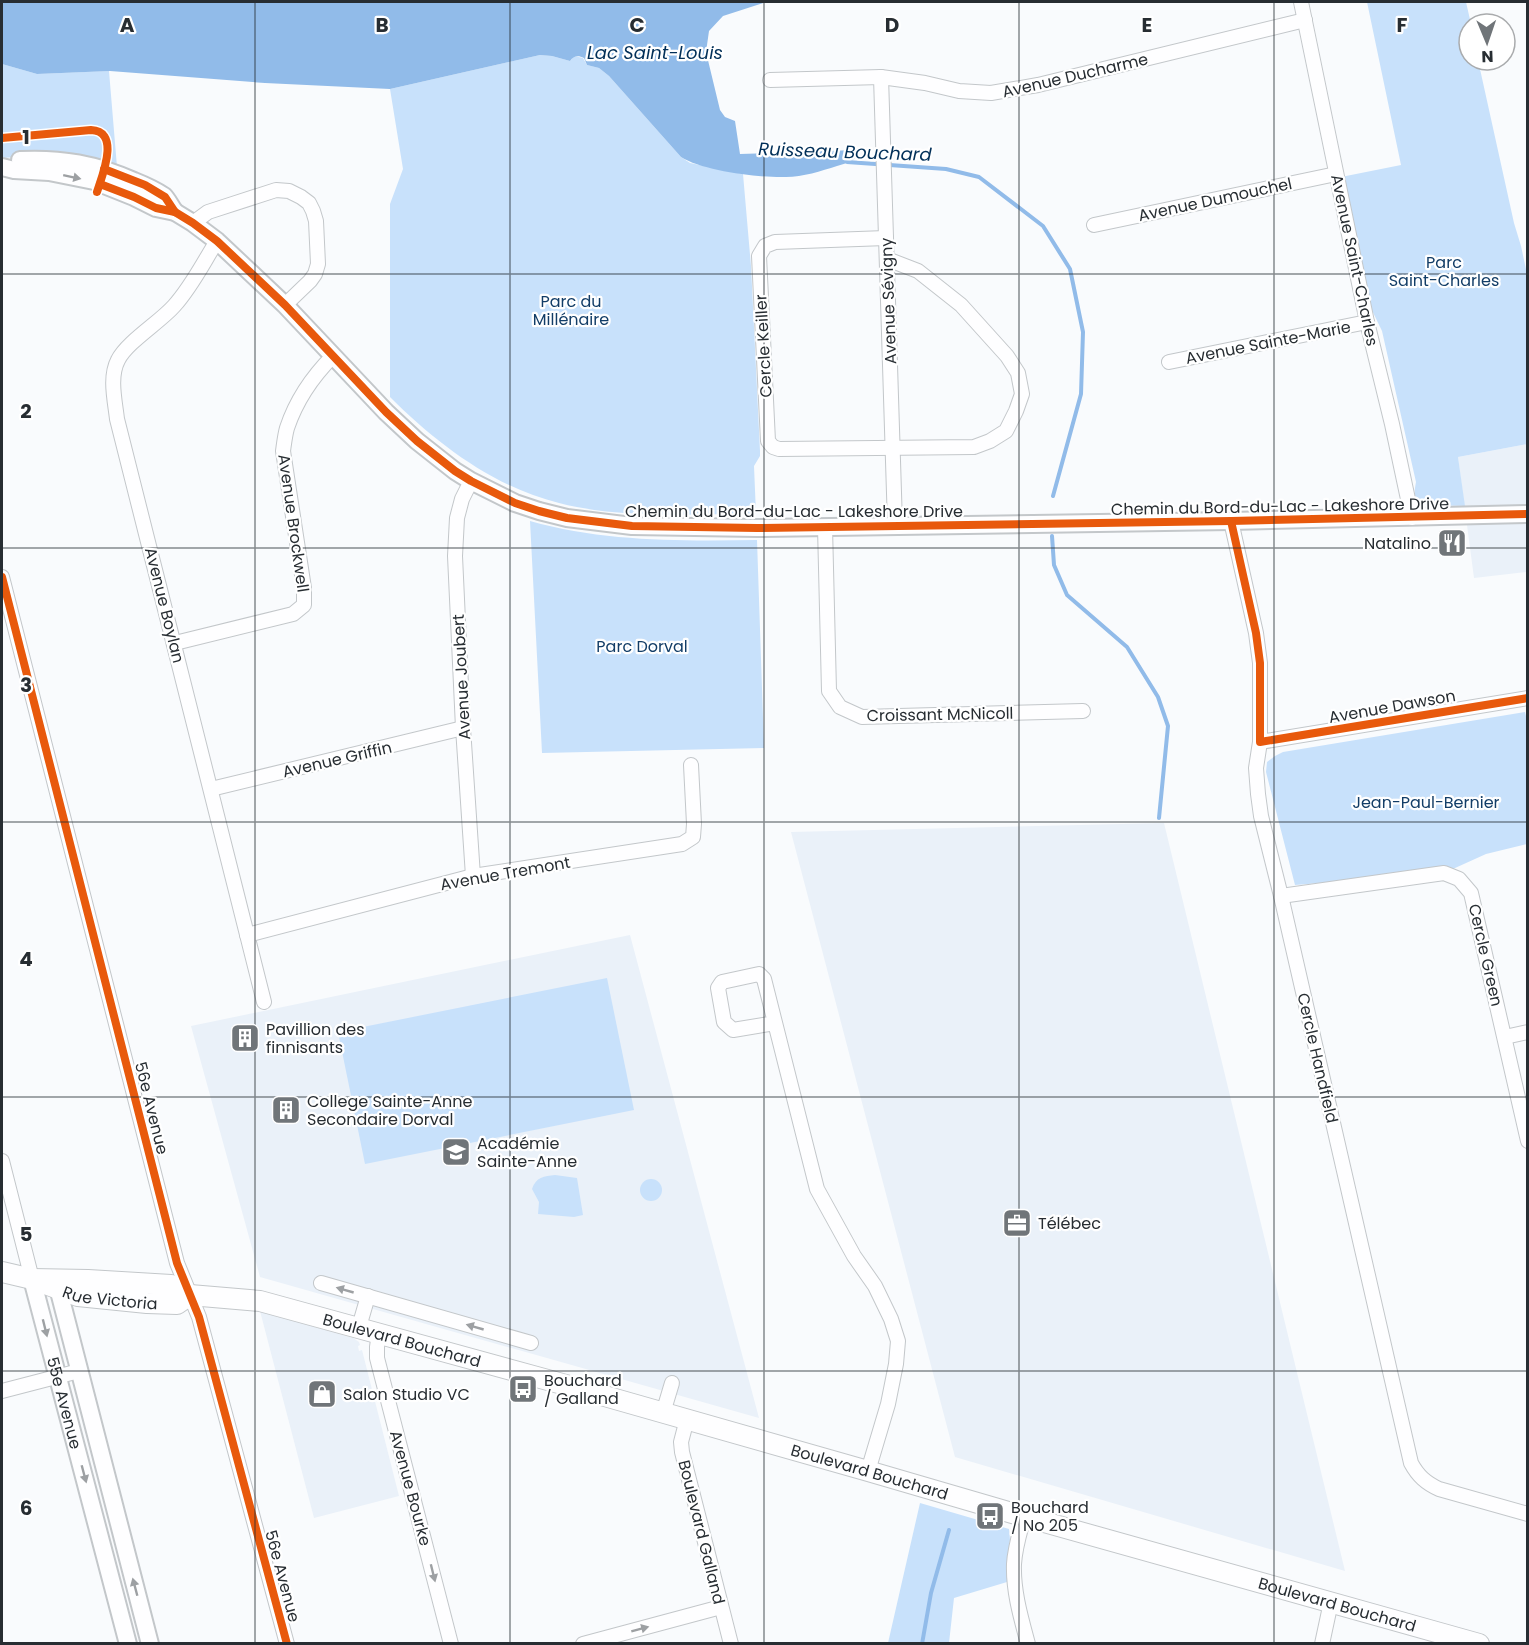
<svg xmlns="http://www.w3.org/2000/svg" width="1529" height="1645" font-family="Poppins,sans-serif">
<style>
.built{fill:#eaf1f9}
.green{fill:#c8e1fb}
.water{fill:#91bbe9}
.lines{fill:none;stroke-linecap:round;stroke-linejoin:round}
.stream{stroke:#91bbe9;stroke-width:4}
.minor-casing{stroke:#c3c7ca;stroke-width:16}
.tertiary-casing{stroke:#c3c7ca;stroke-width:20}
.secondary-casing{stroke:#c3c7ca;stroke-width:22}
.minor{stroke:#fefeff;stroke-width:14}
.tertiary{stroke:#fefeff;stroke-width:16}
.secondary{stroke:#fefeff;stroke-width:20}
.cycleway-casing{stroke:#fff;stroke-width:11}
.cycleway{stroke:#e8590c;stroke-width:8}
.oneway{fill:#9da0a3}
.grid{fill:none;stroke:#272d32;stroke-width:1.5;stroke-opacity:0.55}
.labels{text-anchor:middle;stroke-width:4.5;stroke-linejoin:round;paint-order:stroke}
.street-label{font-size:16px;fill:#272d32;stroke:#fff}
.park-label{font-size:16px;fill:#123d67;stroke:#fff}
.poi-label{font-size:16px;fill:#272d32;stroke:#fff;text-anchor:start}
.water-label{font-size:18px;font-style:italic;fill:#012f58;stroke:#fff}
.grid-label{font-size:20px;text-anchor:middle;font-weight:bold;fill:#272d32;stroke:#fff;stroke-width:4.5;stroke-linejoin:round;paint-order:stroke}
</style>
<rect width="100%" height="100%" fill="#f9fbfd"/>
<g class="built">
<polygon points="1527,444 1527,572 1474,578 1458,457"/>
<polygon points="1164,823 1345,1571 955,1457 791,832"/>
<polygon points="630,935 759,1418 260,1277 191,1026"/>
<polygon points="260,1311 353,1338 359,1342 360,1345 358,1346 359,1351 362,1350 399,1496 314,1518"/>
</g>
<g class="green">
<path d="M 1367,2 L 1466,2 L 1471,24 L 1469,24 L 1469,60 L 1478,60 L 1514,223 L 1521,246 L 1527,274 L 1528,444 L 1458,457 L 1465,506 L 1424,505 C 1413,499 1414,493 1416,482 L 1382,331 L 1367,300 L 1341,177 L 1401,165 Z"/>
<path d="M 540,55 L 552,56 L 570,61 L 574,56 L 583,58 L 587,65 L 599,68 L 609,76 L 681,157 L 690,163 L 743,174 L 751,266 L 760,451 L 760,456 L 754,466 L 756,514 C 692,514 621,519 559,503 C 494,487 437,444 390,397 L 390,204 L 403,169 L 390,89 Z"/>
<polygon points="2,64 37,74 109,71 117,167 31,156 2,158"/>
<path d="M 530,521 C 604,542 681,541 757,540 L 764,748 L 542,753 Z"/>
<polygon points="1525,712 1528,724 1527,844 1486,854 1444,873 1295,885 1266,772 1267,762 1275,756 1283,752"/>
<polygon points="607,978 634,1110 365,1164 338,1032"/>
<path d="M 555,1175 L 577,1178 L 583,1215 L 574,1217 L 538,1214 L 539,1202 L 532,1189 C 536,1177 544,1176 555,1175 Z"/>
<circle cx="651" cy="1190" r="11"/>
<polygon points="920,1503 1009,1529 1010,1540 1007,1561 1007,1582 954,1598 949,1643 888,1643"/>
</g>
<path class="water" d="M 2,2 L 766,2 L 723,16 L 709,31 L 706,52 L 720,110 L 725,117 L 735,121 L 740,154 L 856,150 L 859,152 C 855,162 846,163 837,166 C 821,171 803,177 786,177 C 760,178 703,171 681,157 L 609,76 L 599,68 L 587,65 L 584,58 C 578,55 573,56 570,61 L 552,56 L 540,55 L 390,89 L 265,83 L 110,71 L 37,74 L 2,64 Z"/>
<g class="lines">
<g class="stream">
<polyline points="847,162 946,169 979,177 1043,226 1070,269 1083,332 1081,394 1053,496"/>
<polyline points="1052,536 1054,565 1067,595 1127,647 1158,697 1168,726 1159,818"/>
<polyline points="922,1644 931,1593 949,1530"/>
</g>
<g class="minor-casing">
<g id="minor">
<polyline points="1301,2 1367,322 1392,424 1412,518"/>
<polyline points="881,77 895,525"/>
<polyline points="770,80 881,77 925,83 959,91 991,93 1038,85 1305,20"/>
<polyline points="193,223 208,212 276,190 289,191 301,197 309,203 313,211 316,221 318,264 315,274 310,281 285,305"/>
<polyline points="1094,225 1336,174"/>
<polyline points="886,238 775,242 765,246 759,256 768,441 773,447 779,449 974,447 990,441 1006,431 1016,411 1022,394 1018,373 1007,356 961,305 918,271 887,259"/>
<path d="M 217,241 C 203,263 192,286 174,306 C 160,322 127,342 118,360 C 109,377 115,401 117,419 L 264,1002"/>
<polyline points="1169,362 1367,322"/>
<polyline points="471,481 462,499 457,518 455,556 463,728 473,876"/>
<path d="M 1231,521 L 1256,633 L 1260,663 L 1260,742 L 1256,768 L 1258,794 L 1261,816 L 1281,896 L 1411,1463 C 1418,1476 1426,1483 1439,1489 L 1528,1514"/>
<polyline points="825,527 829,691 840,707 862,717 1083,711"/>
<polyline points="2,577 177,1263 199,1317 287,1644"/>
<path d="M 175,643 L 293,614 L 304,605 L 304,588 L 283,451 C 284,444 285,435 287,428 C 296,401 314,375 333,356"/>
<polyline points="1260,742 1528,698"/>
<polyline points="211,789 463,728"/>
<polyline points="1281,896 1444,873 1459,879 1471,893 1528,1141"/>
<polyline points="247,935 473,876 682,844 693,837 694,824 691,765"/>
<polyline points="775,1023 733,1030 724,1022 718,988 722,982 759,974 764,979 817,1189 854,1256 875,1286 891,1319 898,1341 896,1364 888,1404 868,1471"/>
<polyline points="1505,1037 1528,1032"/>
<polyline points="2,1161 32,1279"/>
<polyline points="321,1283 531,1343"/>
<polyline points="359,1327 368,1296"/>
<polyline points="379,1333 377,1347 377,1358 451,1644"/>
<polyline points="2,1391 79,1371"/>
<polyline points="663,1413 672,1383"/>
<polyline points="687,1419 681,1442 682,1452 731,1644"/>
<path d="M 1024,1517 C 1020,1532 1015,1547 1014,1564 C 1013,1591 1021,1618 1028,1644"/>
<polyline points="583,1644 721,1607"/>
<polyline points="1322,1644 1331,1602"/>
</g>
</g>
<g class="tertiary-casing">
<g id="tertiary">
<path d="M 20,160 C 62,158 95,164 134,181 C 144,185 155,190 164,196 C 168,200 171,207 175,212"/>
<polyline points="2,167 14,170 49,172 94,181 134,197 156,208 175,212 193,223 217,241 285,305 386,412 417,441 455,471 471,481 515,503 539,511 567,518 632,526 757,528 1231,521 1528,514"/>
<path id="s1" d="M 32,1279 L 128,1644"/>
<polyline points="56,1280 150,1644"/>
</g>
</g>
<g class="secondary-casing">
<g id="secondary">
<path id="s2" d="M 2,1272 L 32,1279 L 78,1296 L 147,1303 L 177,1304 L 190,1295"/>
<path id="s3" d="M 32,1279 L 88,1280 L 171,1285 L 190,1295 L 260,1301 L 566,1385 L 868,1471 L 1012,1513 L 1479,1644"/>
</g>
</g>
<use href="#minor" class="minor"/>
<use href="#tertiary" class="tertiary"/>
<use href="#secondary" class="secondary"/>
<g class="cycleway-casing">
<g id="cycleway">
<path d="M 2,138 L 91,130 C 121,131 102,176 97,192"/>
<polyline points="104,169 145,185 165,197 175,212"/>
<polyline points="100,184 134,197 156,208 175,212 193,223 217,241 285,305 386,412 417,441 455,471 471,481 515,503 539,511 567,518 632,526 757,528 1231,521 1528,514"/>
<polyline points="1231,521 1256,633 1260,663 1260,742 1528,698"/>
<polyline points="2,577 177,1263 199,1317 287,1644"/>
</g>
</g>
<use href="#cycleway" class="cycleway"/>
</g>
<defs><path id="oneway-solid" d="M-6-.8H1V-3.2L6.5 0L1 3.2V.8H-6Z" transform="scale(1.5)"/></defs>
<g class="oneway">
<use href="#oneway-solid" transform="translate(72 177) rotate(12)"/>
<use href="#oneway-solid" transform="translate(345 1290) rotate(-164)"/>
<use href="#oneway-solid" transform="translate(475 1327) rotate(-164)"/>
<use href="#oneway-solid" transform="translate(45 1328) rotate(76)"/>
<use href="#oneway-solid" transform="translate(84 1474) rotate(75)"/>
<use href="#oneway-solid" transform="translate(433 1573) rotate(76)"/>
<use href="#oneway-solid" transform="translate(135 1587) rotate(-105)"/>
<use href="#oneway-solid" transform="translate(640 1629) rotate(-15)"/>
</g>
<path class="grid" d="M 255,2 L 255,1644M 510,2 L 510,1644M 764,2 L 764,1644M 1019,2 L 1019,1644M 1274,2 L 1274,1644M 2,274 L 1528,274M 2,548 L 1528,548M 2,822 L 1528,822M 2,1097 L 1528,1097M 2,1371 L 1528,1371"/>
<defs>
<g id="restaurant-square" transform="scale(1.5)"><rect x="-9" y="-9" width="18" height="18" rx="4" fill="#707579" stroke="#fff"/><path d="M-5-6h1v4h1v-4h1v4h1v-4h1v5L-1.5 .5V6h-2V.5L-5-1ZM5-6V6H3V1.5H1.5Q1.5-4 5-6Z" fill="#fff"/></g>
<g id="building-square" transform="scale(1.5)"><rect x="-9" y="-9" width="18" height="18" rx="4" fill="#707579" stroke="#fff"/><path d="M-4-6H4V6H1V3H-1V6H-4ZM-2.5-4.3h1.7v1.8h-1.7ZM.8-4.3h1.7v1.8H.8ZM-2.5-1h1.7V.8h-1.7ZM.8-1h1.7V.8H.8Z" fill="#fff"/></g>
<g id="school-square" transform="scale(1.5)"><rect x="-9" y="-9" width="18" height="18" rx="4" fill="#707579" stroke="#fff"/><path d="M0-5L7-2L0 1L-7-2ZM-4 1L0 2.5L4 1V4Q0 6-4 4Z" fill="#fff"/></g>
<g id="office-square" transform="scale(1.5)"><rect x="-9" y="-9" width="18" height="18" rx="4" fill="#707579" stroke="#fff"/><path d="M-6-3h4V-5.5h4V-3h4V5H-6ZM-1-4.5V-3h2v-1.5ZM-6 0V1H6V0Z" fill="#fff"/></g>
<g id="bus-square" transform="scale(1.5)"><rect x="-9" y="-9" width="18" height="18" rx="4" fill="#707579" stroke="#fff"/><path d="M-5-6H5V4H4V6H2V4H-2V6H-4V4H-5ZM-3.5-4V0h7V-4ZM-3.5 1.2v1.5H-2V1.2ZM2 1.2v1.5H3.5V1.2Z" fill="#fff"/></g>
<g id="shop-square" transform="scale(1.5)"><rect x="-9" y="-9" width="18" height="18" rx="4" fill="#707579" stroke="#fff"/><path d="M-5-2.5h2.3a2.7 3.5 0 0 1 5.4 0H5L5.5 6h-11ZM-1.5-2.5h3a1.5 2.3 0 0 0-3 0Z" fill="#fff"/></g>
</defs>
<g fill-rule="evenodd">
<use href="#restaurant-square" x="1452" y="543"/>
<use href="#building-square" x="245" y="1038"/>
<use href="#building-square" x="286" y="1110"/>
<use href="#school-square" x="456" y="1152"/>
<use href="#office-square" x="1017" y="1223"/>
<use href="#bus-square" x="523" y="1389"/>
<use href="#shop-square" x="322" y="1394"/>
<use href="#bus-square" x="990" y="1516"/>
</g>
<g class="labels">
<g class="street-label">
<text transform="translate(1075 75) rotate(-13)" y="6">Avenue Ducharme</text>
<text transform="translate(1215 199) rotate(-12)" y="6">Avenue Dumouchel</text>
<text transform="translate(1355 260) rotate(78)" y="6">Avenue Saint-Charles</text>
<text transform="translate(888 301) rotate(-92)" y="6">Avenue Sévigny</text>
<text transform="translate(1268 342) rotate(-11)" y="6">Avenue Sainte-Marie</text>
<text transform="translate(763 346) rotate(-93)" y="6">Cercle Keiller</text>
<text transform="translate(1280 506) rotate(-1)" y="6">Chemin du Bord-du-Lac - Lakeshore Drive</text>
<text x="794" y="517">Chemin du Bord-du-Lac - Lakeshore Drive</text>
<text transform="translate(294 523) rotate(82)" y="6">Avenue Brockwell</text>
<text transform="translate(165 605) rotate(76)" y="6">Avenue Boylan</text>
<text transform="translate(461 677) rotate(-93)" y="6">Avenue Joubert</text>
<text transform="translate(1392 706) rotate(-10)" y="6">Avenue Dawson</text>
<text transform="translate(940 714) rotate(-1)" y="6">Croissant McNicoll</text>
<text transform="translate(337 759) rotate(-13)" y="6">Avenue Griffin</text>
<text transform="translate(505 873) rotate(-10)" y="6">Avenue Tremont</text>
<text transform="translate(1486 955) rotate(77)" y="6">Cercle Green</text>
<text transform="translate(1318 1058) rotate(77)" y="6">Cercle Handfield</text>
<text transform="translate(152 1108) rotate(76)" y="6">56e Avenue</text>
<text dy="6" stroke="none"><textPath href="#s2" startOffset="112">Rue Victoria</textPath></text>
<text dy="6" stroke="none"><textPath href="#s3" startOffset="378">Boulevard Bouchard</textPath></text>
<text dy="6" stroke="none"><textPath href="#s1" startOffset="128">55e Avenue</textPath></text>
<text dy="6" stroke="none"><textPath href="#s3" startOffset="864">Boulevard Bouchard</textPath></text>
<text transform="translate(411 1488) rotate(75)" y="6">Avenue Bourke</text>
<text transform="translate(702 1532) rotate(76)" y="6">Boulevard Galland</text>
<text transform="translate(283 1576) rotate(75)" y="6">56e Avenue</text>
<text dy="6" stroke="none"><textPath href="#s3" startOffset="1350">Boulevard Bouchard</textPath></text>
</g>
<g class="park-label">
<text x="1444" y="268">Parc<tspan x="1444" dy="18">Saint-Charles</tspan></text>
<text x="571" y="307">Parc du<tspan x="571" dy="18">Millénaire</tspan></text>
<text x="642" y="652">Parc Dorval</text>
<text x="1426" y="808">Jean-Paul-Bernier</text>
</g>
<g class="poi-label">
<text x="1431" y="549" text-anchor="end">Natalino</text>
<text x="266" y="1035">Pavillion des<tspan x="266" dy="18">finnisants</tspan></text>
<text x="307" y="1107">College Sainte-Anne<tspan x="307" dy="18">Secondaire Dorval</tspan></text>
<text x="477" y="1149">Académie<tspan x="477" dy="18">Sainte-Anne</tspan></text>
<text x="1038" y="1229">Télébec</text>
<text x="544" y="1386">Bouchard<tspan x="544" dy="18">/ Galland</tspan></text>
<text x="343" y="1400">Salon Studio VC</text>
<text x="1011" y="1513">Bouchard<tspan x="1011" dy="18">/ No 205</tspan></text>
</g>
<g class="water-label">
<text x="655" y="59">Lac Saint-Louis</text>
<text transform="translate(845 152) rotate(2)" y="6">Ruisseau Bouchard</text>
</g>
</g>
<g class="grid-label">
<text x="127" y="32">A</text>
<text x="382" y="32">B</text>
<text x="637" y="32">C</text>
<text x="892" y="32">D</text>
<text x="1147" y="32">E</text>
<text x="1402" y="32">F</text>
<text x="26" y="144">1</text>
<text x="26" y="418">2</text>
<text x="26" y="692">3</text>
<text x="26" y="966">4</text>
<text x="26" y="1241">5</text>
<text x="26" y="1515">6</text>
</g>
<rect width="1529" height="1645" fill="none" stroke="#272d32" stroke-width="6"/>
<g transform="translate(1487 42) rotate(178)"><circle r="28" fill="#ffffff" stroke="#a9abad" stroke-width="1.5"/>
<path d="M0-4.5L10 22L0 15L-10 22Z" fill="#707579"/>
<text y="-9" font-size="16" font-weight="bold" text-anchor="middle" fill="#272d32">N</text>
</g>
</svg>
